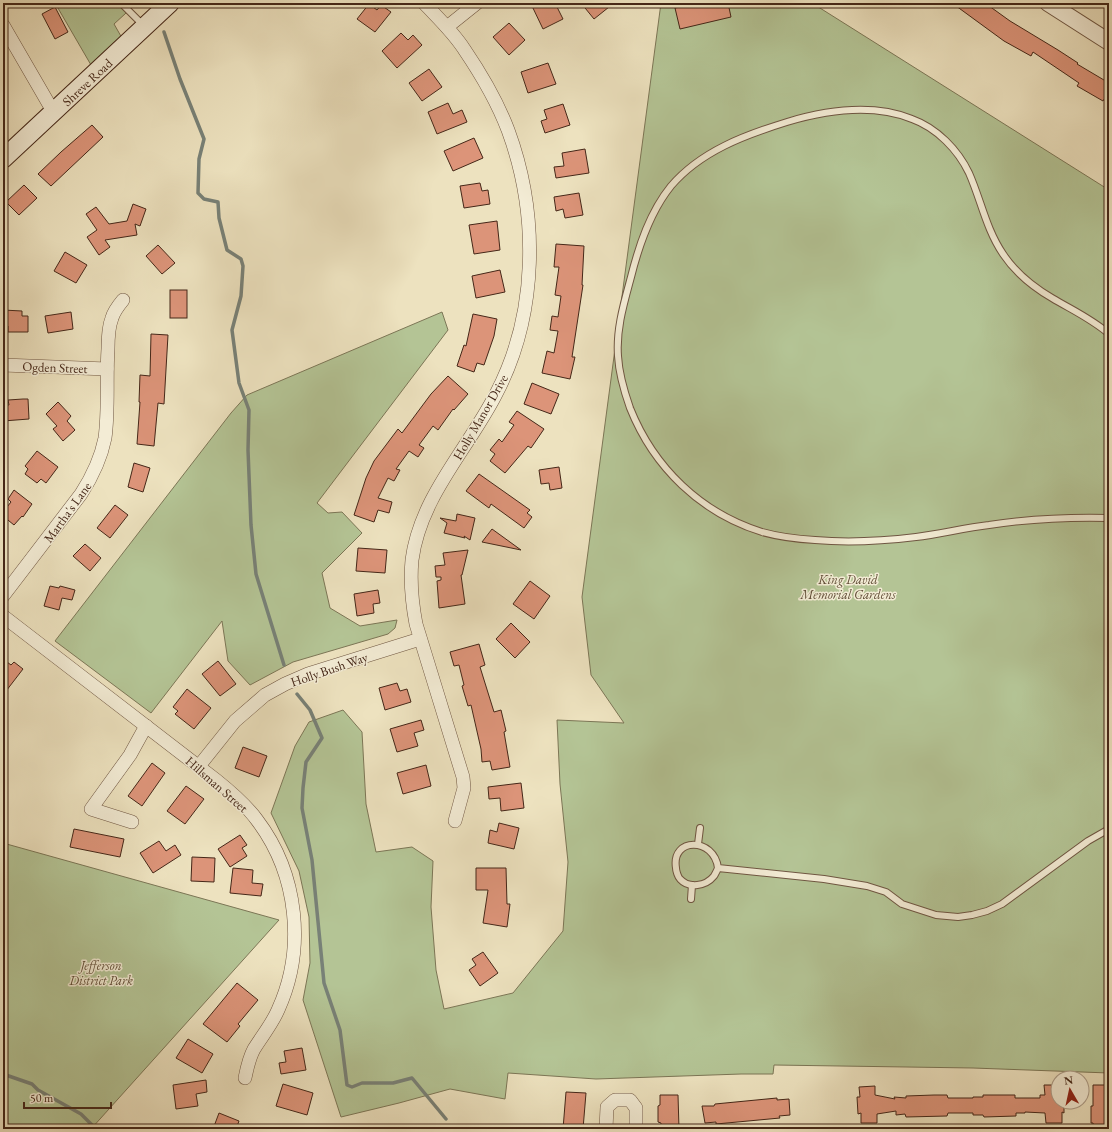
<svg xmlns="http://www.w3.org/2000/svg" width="1112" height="1132" font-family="'EB Garamond',serif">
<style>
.green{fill:#b4c495;stroke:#7c7656}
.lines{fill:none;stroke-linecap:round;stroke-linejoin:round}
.stream{stroke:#788177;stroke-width:3.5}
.building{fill:#dc9479;stroke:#452718}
.service-casing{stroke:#6f5642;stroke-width:8}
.minor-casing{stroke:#6f5642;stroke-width:14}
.tertiary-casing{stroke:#6f5642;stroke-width:18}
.secondary-casing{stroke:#452718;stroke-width:20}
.service{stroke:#f3ecd5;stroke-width:6}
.minor{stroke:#f3ecd5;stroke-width:13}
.tertiary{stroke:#f3ecd5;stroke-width:16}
.secondary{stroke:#f3ecd5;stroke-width:18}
.labels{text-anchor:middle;stroke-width:3;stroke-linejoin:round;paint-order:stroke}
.street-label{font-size:13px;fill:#452718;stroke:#f3ecd5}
.park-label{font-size:13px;font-style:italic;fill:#614e37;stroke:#f3ecd5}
</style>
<rect width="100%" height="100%" fill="#ede2bf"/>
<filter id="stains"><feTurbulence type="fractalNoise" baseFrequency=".005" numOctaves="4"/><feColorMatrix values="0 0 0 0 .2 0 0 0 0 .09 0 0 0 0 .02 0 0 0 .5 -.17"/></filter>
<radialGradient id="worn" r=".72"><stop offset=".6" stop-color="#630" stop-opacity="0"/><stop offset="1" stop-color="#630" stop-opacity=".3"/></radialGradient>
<g class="green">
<polygon points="55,3 137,3 114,24 122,38 91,65"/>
<polygon points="661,3 812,3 1109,190 1109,1073 973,1068 774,1065 773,1074 741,1074 596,1079 508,1073 505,1099 450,1089 399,1103 341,1117 303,1000 310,963 309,917 299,871 271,813 295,746 309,722 343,710 362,732 366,804 376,852 412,847 433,861 431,907 436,970 444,1009 513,993 563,931 568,862 560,784 557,720 624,723 591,675 582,597"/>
<polygon points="442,312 448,330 317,503 328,513 342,512 362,533 322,573 330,608 360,626 397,620 395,628 388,634 293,662 250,685 228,661 222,621 151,713 55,641 231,413 247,395"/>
<polygon points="3,843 279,920 91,1129 3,1129"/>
</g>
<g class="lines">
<g class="stream">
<polyline points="164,32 180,79 204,139 199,159 198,193 204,199 218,202 219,218 227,250 241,259 243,266 241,296 232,330 239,383 249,410 248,450 251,525 256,574 284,665"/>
<polyline points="297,694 310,710 322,738 306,762 303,788 302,808 312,860 324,983 340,1030 347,1085 352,1087 362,1083 393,1083 412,1078 446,1119"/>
<polyline points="3,1074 32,1084 38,1090 81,1114 96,1129"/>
</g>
</g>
<g class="building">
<polygon points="539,3 555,3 563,19 543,29 532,6"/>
<polygon points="581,3 614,3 594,19"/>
<polygon points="697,3 728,3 731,17 680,29 675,8"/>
<polygon points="952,3 985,3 1010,21 1058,50 1078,63 1077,64 1109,83 1109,91 1103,101 1077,86 1079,83 1033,52 1031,56 1004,41"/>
<polygon points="369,4 377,10 381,5 391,12 375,32 357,19"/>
<polygon points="55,7 68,32 55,39 42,14"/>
<polygon points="509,23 525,40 509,55 493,37"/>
<polygon points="401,33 408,40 413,35 422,45 397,68 382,51"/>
<polygon points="548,63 556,84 528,93 521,72"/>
<polygon points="429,69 442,87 422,101 409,83"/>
<polygon points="448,103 453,114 462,110 467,122 437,134 428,112"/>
<polygon points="563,104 570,125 545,133 541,121 547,119 544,110"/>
<polygon points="92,125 103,137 51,186 38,174 61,152"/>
<polygon points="474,138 483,158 453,171 444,151"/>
<polygon points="585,149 589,173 556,178 554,167 564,166 562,153"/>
<polygon points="480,183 482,191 488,190 490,204 464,208 460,186"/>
<polygon points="24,185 37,198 19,215 6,202"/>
<polygon points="579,193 583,215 565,218 563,209 556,211 554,197"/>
<polygon points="133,204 146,209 140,226 135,224 137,235 105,240 110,247 99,255 87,237 97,230 86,214 96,207 109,224 127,221"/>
<polygon points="497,221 500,250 474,254 469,225"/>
<polygon points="556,244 584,246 582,285 583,285 572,357 575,357 570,379 542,373 547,351 554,353 558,331 550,330 552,316 558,317 561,296 555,295 559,267 554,267"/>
<polygon points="158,245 175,263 162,274 146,256"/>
<polygon points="65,252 87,265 76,283 54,271"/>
<polygon points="500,270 505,292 476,298 472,276"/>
<rect x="170" y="290" width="17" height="28"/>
<polygon points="3,310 22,311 22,316 28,316 28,332 8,332 8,326 3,325"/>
<polygon points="71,312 73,329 48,333 45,316"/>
<polygon points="473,314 497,319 494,336 484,365 477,363 474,372 457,366 464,345 466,346"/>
<polygon points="151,334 168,335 164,404 158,403 154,446 137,444 140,402 139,402 140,375 150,376"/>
<polygon points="448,376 468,394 454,410 453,409 438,430 433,426 419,445 424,448 418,457 409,451 396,469 400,470 394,481 388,478 378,498 392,502 389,513 378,510 374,522 354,515 366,478 374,461 398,429 402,433 431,394"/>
<polygon points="532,383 559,394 551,414 524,404"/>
<polygon points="23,399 28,399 29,419 3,421 3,405 9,405 8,400"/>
<polygon points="58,402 71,416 67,421 75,430 63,441 53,429 57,426 46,414"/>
<polygon points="517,411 544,429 531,448 528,446 505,473 490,461 495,454 490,450 499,439 502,442 514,425 509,422"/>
<polygon points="37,451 58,467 46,483 41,479 37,483 25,474 28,469 25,466"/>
<polygon points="134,463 150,468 143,492 128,487"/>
<polygon points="559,467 562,488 550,490 549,483 541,484 539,470"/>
<polygon points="479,474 530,510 527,513 532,517 524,528 491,504 489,508 466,491"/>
<polygon points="14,490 32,504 23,517 22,516 14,525 3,516 3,512 11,502 8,499"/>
<polygon points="115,505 128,515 110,538 97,528"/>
<polygon points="457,514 475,518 470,540 464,536 465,538 444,533 447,523 440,518 456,521"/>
<polygon points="492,529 521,550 482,542"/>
<polygon points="85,544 101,558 90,571 73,556"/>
<polygon points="358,548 387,550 385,573 356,571"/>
<polygon points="468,550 462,575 461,575 465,604 439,608 437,581 441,580 441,577 436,577 435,566 445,565 443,553"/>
<polygon points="530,581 550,596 534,619 513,604"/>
<polygon points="50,586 59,588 60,586 75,590 72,600 62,598 59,610 44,606"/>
<polygon points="378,590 380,603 373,604 374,613 357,616 354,594"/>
<polygon points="511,623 530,642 515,658 496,639"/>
<polygon points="479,644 485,665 480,667 494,712 501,710 506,731 504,732 510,767 492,770 490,761 482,762 481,749 471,705 468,706 462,686 464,685 459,665 454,666 450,652"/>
<polygon points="3,659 11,665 14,662 23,669 3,695"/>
<polygon points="218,661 236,684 220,696 202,674"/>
<polygon points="397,683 400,691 407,689 411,702 385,710 379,688"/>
<polygon points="187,689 211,708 194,729 175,714 178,711 173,707"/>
<polygon points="421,720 424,730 414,733 418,746 397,752 390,729"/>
<polygon points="243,747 267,756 259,777 235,768"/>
<polygon points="152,763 165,773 142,806 128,796"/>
<polygon points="426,765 431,786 403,794 397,773"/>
<polygon points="521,783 524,808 501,811 500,798 489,799 488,787"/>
<polygon points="186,786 204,799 185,824 167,811"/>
<polygon points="499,823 519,828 514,849 488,843 490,830 497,832"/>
<polygon points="74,829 124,839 120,857 70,847"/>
<polygon points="240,835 247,845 242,848 247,856 230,867 218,849"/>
<polygon points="159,841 166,851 175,845 181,855 153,873 140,853"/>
<polygon points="192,857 215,858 214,882 191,881"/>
<polygon points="233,868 253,870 252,883 263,884 261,896 230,893"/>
<polygon points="476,868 506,868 507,904 510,904 507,927 483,923 488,890 476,890"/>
<polygon points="483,952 498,973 480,986 469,970 476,965 472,959"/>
<polygon points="237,983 258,1000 238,1024 240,1026 227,1042 203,1024"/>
<polygon points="188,1039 213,1054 202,1073 176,1058"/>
<polygon points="302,1048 306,1070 281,1074 279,1063 286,1062 284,1051"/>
<polygon points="206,1080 207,1092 196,1094 198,1106 176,1109 173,1085"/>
<polygon points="283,1084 313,1093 307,1115 276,1106"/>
<polygon points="1044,1085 1058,1085 1058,1102 1064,1102 1064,1113 1062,1112 1062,1123 1046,1123 1045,1113 1025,1112 1025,1113 1016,1113 1016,1116 984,1117 983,1115 973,1115 973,1113 948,1113 947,1116 906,1117 905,1114 896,1115 896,1111 877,1114 877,1123 861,1123 861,1113 858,1114 857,1097 860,1097 859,1087 875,1086 875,1095 895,1099 894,1097 906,1098 906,1096 934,1095 947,1095 948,1098 973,1098 973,1097 983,1097 983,1095 1015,1095 1015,1098 1040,1098 1040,1095 1045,1095"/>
<polygon points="1093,1085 1109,1085 1109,1129 1094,1129 1093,1123 1091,1123 1091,1106 1093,1106"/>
<polygon points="566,1092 586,1093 583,1129 563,1129"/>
<polygon points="660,1095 678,1095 679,1129 661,1129 661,1123 658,1122 658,1106 660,1105"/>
<polygon points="777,1098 777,1100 789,1099 790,1115 779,1116 780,1118 716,1124 716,1122 705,1123 702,1106 714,1106 715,1104"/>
<polygon points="219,1113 239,1121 236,1129 213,1129"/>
</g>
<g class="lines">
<g class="service-casing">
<g id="service">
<polyline points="121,3 144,26"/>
<path d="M 1109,334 C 1092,319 1072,310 1052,298 C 1033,287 1015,272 1003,254 C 986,229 981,200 969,173 C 958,150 937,128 912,119 C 872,103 827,110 787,122 C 745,135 701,151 671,186 C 650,212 639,245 631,277 C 624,303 616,329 618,356 C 619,374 624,391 630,408 C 654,468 701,513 762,532 C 780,537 797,539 815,540 C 849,543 883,541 916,537 C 940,534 964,528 989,525 C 1029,519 1069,517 1109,518"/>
<polyline points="698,844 700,828"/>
<path d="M 718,868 C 717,871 715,874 714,876 C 706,886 689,889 680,879 C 678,877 676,871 676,868 C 671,837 714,837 718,868 L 824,879 L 867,886 L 886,892 L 902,904 L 936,915 L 958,917 L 972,915 L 987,911 L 1002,904 L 1088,841 L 1109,829"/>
<polyline points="691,899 692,885"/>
</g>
</g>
<g class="minor-casing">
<g id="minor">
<path d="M 424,3 C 438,18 453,32 464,49 C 481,74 497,101 508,130 C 539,214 538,314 496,394 C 468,449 420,497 412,560 C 410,581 412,603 416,624 L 463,777 L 464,788 L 455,821"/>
<polyline points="3,25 54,113"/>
<polyline points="447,27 477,3"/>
<polyline points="3,365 107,369"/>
<path d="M 3,596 L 81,494 C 92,477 101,458 105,438 C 109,409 106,378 108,349 C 108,339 108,328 112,318 C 114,311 118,306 123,300"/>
<path d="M 3,616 L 216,780 C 231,792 246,805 257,820 C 298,874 306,949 278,1010 C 272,1024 262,1036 254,1049 C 249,1058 247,1068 245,1078"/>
<polyline points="199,766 235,721 265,695 285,684 308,674 420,639"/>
<polyline points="132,822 91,809 130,755 146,726"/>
<polyline points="606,1129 607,1107 615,1100 630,1100 636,1108 636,1129"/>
</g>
</g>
<g class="tertiary-casing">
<polyline id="tertiary" points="1048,3 1109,42"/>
</g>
<g class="secondary-casing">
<polyline id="secondary" points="3,159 170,3"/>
</g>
<use href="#service" class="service"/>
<use href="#minor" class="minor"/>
<use href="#tertiary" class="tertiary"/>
<use href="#secondary" class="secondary"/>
</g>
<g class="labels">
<g class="street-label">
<text transform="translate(87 82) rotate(-43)" y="5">Shreve Road</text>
<text transform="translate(55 367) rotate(2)" y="5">Ogden Street</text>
<text transform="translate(480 417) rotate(-60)" y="5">Holly Manor Drive</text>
<text transform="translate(67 512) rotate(-54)" y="5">Martha's Lane</text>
<text transform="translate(329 669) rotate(-19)" y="5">Holly Bush Way</text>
<text transform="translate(217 784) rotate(41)" y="5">Hillsman Street</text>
</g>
<g class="park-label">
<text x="848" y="584">King David<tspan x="848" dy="15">Memorial Gardens</tspan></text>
<text x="101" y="970">Jefferson<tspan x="101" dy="15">District Park</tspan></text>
</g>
</g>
<rect width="1112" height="1132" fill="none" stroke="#ede2bf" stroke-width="16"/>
<rect x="4" y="4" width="1104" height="1124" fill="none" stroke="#452718" stroke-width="2"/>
<rect x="8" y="8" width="1096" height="1116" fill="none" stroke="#452718"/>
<g transform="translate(1070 1090) rotate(351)"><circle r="19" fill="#f3ecd5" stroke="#ad9d89"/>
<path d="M0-3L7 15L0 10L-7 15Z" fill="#8f2418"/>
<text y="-6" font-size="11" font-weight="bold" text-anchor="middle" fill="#452718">N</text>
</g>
<path d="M24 1102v6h87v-6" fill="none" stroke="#452718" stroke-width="2"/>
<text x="30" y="1102" font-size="12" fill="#452718" stroke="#f3ecd5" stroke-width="3" paint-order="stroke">50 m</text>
<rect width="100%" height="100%" filter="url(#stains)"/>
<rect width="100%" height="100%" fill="url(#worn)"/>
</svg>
